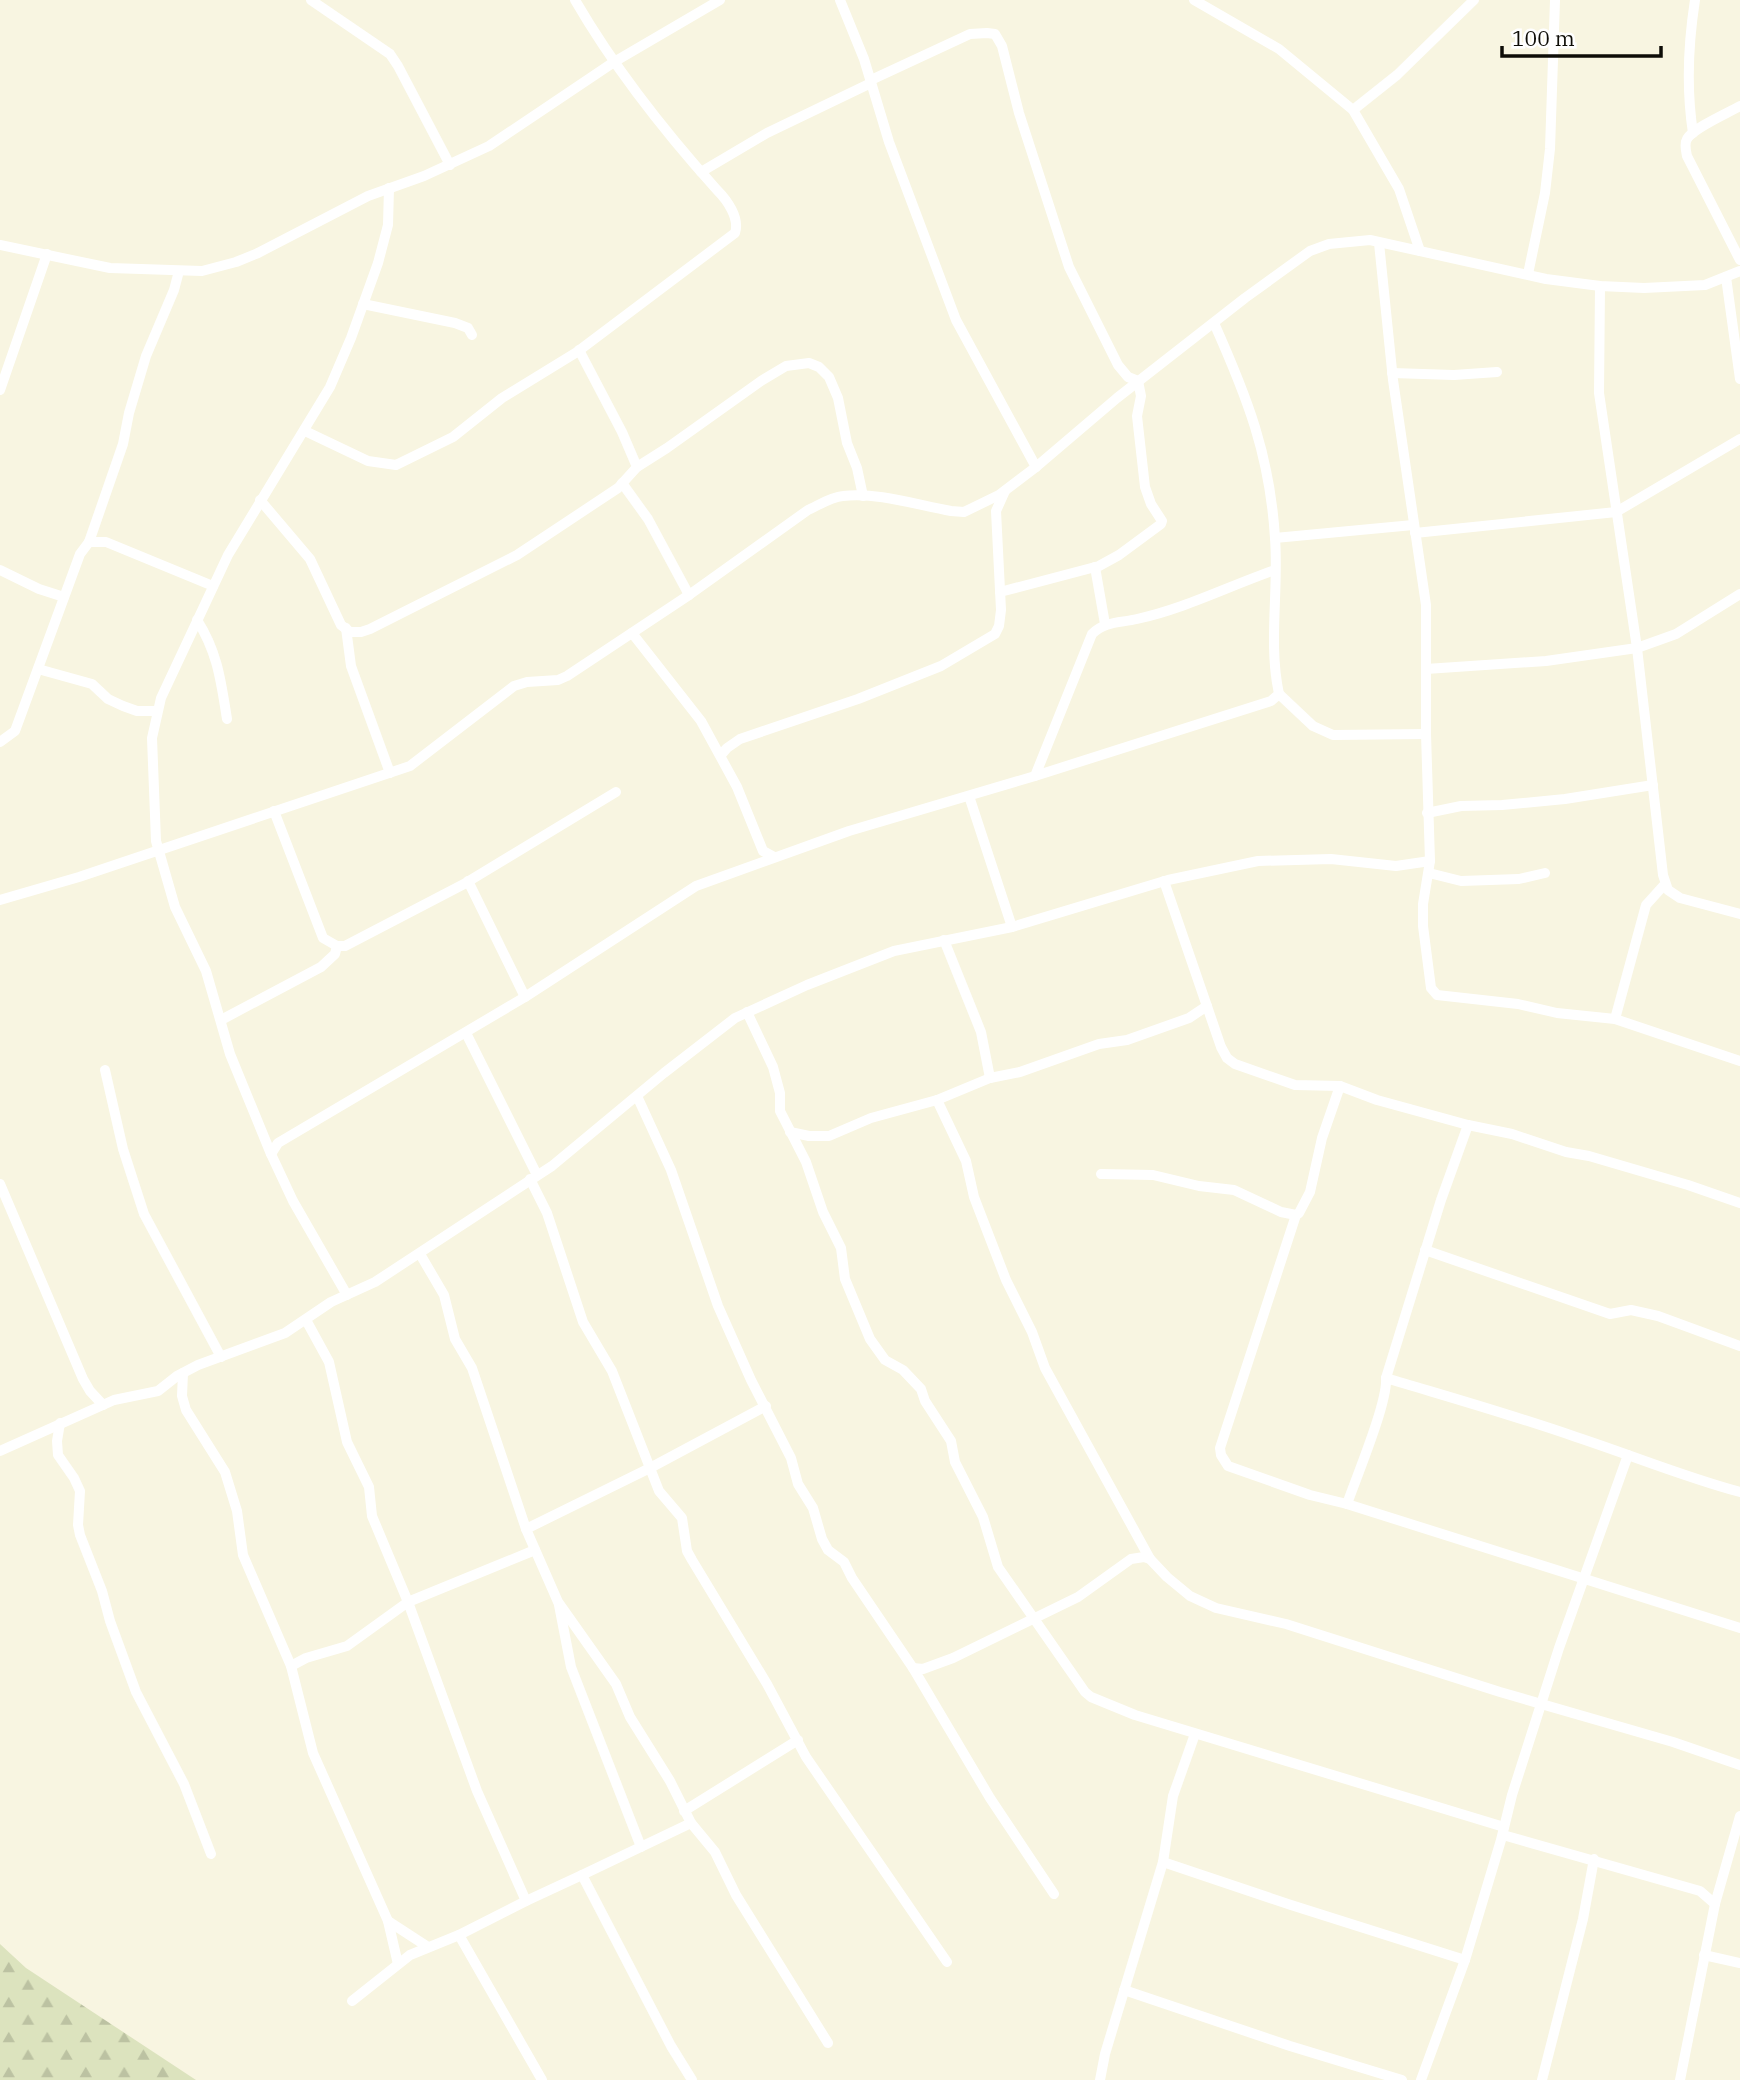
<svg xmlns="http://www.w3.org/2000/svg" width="1740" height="2080" font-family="'IBM Plex Serif',serif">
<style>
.forest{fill:url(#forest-firs)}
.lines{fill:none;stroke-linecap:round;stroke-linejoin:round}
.minor{stroke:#fff;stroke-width:10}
</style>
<defs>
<pattern id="forest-firs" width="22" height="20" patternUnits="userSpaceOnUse" patternTransform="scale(1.75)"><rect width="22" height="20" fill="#dce3be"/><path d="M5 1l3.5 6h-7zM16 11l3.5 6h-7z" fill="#bcc2a2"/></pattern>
</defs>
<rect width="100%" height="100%" fill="#f8f5e1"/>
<polygon class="forest" points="0,1944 26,1968 196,2080 0,2080"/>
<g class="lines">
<g class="minor">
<polyline points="311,0 390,54 398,66 450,165"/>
<polyline points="840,0 864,59 889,142 956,320 1036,467"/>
<polyline points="1194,0 1279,49 1353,110 1399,189 1420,251"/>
<polyline points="871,80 970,34 987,33 995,34 1002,46 1019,113 1069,267 1118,365 1128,377 1138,381 1141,396 1137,416 1145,487 1151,504 1162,521 1161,524 1119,555 1099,566 1000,592"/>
<path d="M 1740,106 C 1728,113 1693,128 1687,139 C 1684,144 1686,151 1687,156 L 1740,260"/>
<polyline points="1353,110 1397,75 1474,0"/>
<path d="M 1693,133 C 1686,88 1688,45 1695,0"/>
<polyline points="701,172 767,133 871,83"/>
<polyline points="1379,243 1393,380 1426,605 1426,734 1430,861 1423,904 1423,926 1431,988 1437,995 1518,1004 1557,1013 1615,1019 1740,1061"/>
<polyline points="0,245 110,268 202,271 236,262 258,253 368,196 424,176 489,146 614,62 720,0"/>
<polyline points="1528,274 1545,193 1550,149 1555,0"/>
<polyline points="1726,277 1740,379"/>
<polyline points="1600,286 1599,393 1637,648 1663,875 1668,890 1680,898 1740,914"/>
<polyline points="363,304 455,323 468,328 472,335"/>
<polyline points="579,350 622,432 637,467"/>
<polyline points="1392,373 1454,375 1497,372"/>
<polyline points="0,390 47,254"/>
<path d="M 305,431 L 368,461 L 396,465 L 453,437 L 502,398 L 577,352 L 735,233 C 740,218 727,200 717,190 C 664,131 615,69 575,0"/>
<polyline points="622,483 648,519 689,595"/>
<polyline points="260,500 310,559 341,625 350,632 361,632 370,629 517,555 618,488 637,467 667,448 761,381 786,366 809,363 819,367 829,377 838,398 847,443 857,468 863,496"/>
<polyline points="1415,533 1616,512 1740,439"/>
<polyline points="1275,538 1413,525"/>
<polyline points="89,542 123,444 129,413 146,356 174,290 179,271"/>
<polyline points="1095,567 1105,624"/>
<polyline points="0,570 39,589 64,597"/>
<path d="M 197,620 C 218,653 221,682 227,719"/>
<polyline points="346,628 351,666 390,773"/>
<polyline points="632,633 701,721 737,787 763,851 774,857"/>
<polyline points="38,669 92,684 108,699 123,706 137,711 157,711"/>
<polyline points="1426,669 1546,661 1637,648 1676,634 1740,594"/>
<polyline points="1279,694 1313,726 1333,735 1426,734"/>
<polyline points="0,742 15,731 80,554 89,542 106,542 213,586"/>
<polyline points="721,755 727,748 740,739 858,699 941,666 995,634 999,626 1001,610 996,511 1005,491"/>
<path d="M 1035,776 L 1092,634 C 1105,621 1120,623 1137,619 C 1184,609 1229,586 1275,570"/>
<polyline points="969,796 1012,927"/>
<polyline points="274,811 323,938 337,946 345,946 464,884 616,792"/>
<polyline points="1427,813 1461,806 1502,805 1565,799 1653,785"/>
<polyline points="1429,873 1461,881 1519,879 1545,873"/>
<polyline points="468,881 525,997"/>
<polyline points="1164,881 1221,1047 1227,1058 1235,1064 1295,1085 1340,1086 1377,1100 1468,1125 1512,1134 1566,1152 1589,1156 1688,1185 1740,1203"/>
<path d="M 0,900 L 79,877 L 410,766 L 514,686 L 527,682 L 558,680 L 567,676 L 689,595 L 808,510 C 819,505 831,497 843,496 C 878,492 917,505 951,511 L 964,512 L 999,495 L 1036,467 L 1117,398 L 1245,298 L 1310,251 L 1329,244 L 1370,240 L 1546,279 L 1600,286 L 1644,288 L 1705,285 L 1740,271"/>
<polyline points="944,940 981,1032 990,1078"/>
<polyline points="747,1012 773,1067 780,1093 780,1111 806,1162 823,1212 841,1248 845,1279 870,1339 885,1360 903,1370 921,1389 925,1401 951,1441 955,1462 983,1517 998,1567 1085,1692 1091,1697 1135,1715 1504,1827"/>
<polyline points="1615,1019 1646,905 1665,884"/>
<polyline points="221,1020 321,967 335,954 337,946"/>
<polyline points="466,1033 537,1175"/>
<polyline points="105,1070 123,1149 144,1214 221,1357"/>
<polyline points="637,1096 671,1170 718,1306 751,1380 791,1458 798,1484 813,1508 822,1539 828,1550 844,1562 852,1578 913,1668 990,1798 1054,1894"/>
<polyline points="937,1100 966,1161 974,1197 1006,1280 1032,1332 1045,1368 1150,1559"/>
<polyline points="790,1132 809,1136 829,1136 871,1118 937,1100 990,1078 1020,1072 1099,1044 1127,1040 1189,1018 1207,1006"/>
<path d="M 271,1154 L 278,1143 L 525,997 L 696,886 L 849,831 L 1035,776 L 1271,701 L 1279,694 C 1268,643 1279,590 1275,538 C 1270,455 1247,397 1214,323"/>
<polyline points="1101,1174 1153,1175 1199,1186 1234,1190 1281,1212 1296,1215 1299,1213 1310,1192 1322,1138 1340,1086"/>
<polyline points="530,1179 547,1213 583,1322 612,1371 659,1491 682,1518 687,1551 692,1560 767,1684 806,1757 947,1962"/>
<polyline points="0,1184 83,1379 90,1391 103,1405"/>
<polyline points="1296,1215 1220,1448 1221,1455 1228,1466 1310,1495 1347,1504 1740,1628"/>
<polyline points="1425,1250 1610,1314 1631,1310 1658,1316 1740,1346"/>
<polyline points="420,1254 444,1295 455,1339 472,1368 526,1529 558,1602 616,1684 630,1717 670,1781 691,1823 715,1852 736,1895 828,2043"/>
<polyline points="347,1295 293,1201 271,1154 230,1054 206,971 175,907 156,841 152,738 161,698 228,555 330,387 351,338 378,263 388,225 389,188"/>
<polyline points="306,1320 329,1362 347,1442 369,1487 372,1516 408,1602 477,1791 526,1901"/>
<polyline points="183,1373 182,1396 186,1410 225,1472 237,1511 243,1555 291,1666"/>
<path d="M 1386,1378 C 1449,1397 1513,1415 1576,1437 C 1631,1455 1684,1477 1740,1492"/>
<polyline points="60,1423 57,1441 58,1455 74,1478 80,1491 78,1525 80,1535 102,1591 110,1621 136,1692 184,1784 211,1854"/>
<polyline points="0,1451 114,1400 158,1391 177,1376 198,1365 285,1333 331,1302 375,1282 552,1166 664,1073 735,1018 807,985 894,951 1012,927 1168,880 1258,861 1331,859 1396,866 1430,861"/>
<path d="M 1347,1504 C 1356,1478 1388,1402 1386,1378 L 1441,1200 L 1468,1125"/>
<polyline points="526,1529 650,1468 766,1406"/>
<polyline points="559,1605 571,1667 641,1847"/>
<polyline points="913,1668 923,1669 953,1658 1078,1597 1131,1559 1144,1557 1150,1559 1167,1577 1190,1596 1216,1608 1286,1624 1500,1692 1673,1742 1740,1765"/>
<polyline points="684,1811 798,1740"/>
<polyline points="691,1823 582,1875 671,2046 692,2080"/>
<polyline points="1503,1835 1700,1891 1715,1904"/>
<polyline points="1163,1862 1291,1905 1465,1960"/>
<polyline points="388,1921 428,1947"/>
<polyline points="459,1935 542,2080"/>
<polyline points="1704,1955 1740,1963"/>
<polyline points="398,1964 388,1921 313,1753 291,1666 306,1658 347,1646 408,1602 535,1550"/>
<polyline points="1124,1990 1290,2046 1402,2080"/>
<polyline points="352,2001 410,1955 459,1935 526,1901 582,1875"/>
<polyline points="1100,2080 1105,2054 1163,1862 1173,1796 1195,1734"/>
<polyline points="1421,2080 1465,1960 1501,1840 1512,1795 1559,1648 1628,1455"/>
<polyline points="1542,2080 1583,1919 1594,1859"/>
<polyline points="1680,2080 1715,1904 1740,1816"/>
</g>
</g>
<path d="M1502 46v10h159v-10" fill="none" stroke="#0e0d07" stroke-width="3.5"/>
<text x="1512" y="46" font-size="21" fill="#0e0d07" stroke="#ffffff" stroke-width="5" paint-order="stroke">100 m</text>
</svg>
